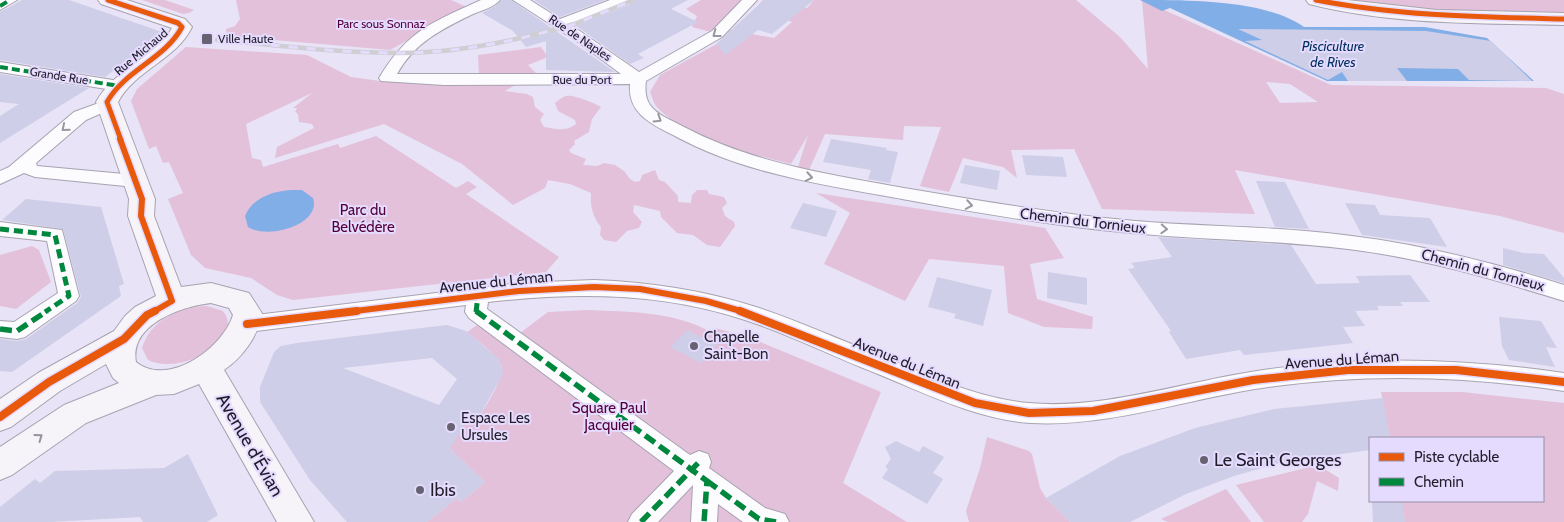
<svg xmlns="http://www.w3.org/2000/svg" width="1564" height="522" font-family="Cabin,sans-serif">
<style>
.green{fill:#e3c1da;fill-rule:evenodd}
.water{fill:#82aee7}
.building{fill:#cecee8;fill-rule:evenodd}
.lines{fill:none;stroke-linecap:round;stroke-linejoin:round}
.street-casing{stroke:#a7a3b1;stroke-width:2}
.secondary-casing{stroke:#a7a3b1;stroke-width:2}
.street{fill:#fcfbfe;fill-rule:evenodd}
.secondary{fill:#f6f3f9;fill-rule:evenodd}
.rail-casing{stroke:#cfced3;stroke-width:4.5}
.rail{stroke:#e5dbfe;stroke-width:3;stroke-dasharray:9;stroke-linecap:butt}
.quiet-far2{stroke:#00873e;stroke-width:4;stroke-dasharray:8 4;stroke-linecap:butt}
.quiet-far1{stroke:#00873e;stroke-width:5;stroke-dasharray:9 5;stroke-linecap:butt}
.quiet{stroke:#00873e;stroke-width:5.5;stroke-dasharray:12 5.5;stroke-linecap:butt}
.cycleway-far2-casing{stroke:#e5dbfe;stroke-width:8}
.cycleway-far1-casing{stroke:#e5dbfe;stroke-width:9}
.cycleway-casing{stroke:#e5dbfe;stroke-width:11}
.cycleway-far2{stroke:#e8590c;stroke-width:5}
.cycleway-far1{stroke:#e8590c;stroke-width:6}
.cycleway{stroke:#e8590c;stroke-width:8}
.oneway{stroke:#99979f}
.oneway2{stroke:#96939c}
.poi-dot{fill:#676271;stroke:#e5dbfe;stroke-width:2}
.labels{text-anchor:middle;stroke-width:4;stroke-linejoin:round;paint-order:stroke}
.far-park-label{font-size:12px;fill:#530038;stroke:#e5dbfe}
.far-street-label{font-size:12px;fill:#211d2a;stroke:#e5dbfe}
.far-poi-label{font-size:12px;fill:#211d2a;stroke:#e5dbfe;text-anchor:start}
.far-water-label{font-size:14px;font-style:italic;fill:#002f5e;stroke:#e5dbfe}
.park-label{font-size:15px;fill:#530038;stroke:#e5dbfe}
.street-label{font-size:15px;fill:#211d2a;stroke:#e5dbfe}
.poi-label{font-size:15px;fill:#211d2a;stroke:#e5dbfe;text-anchor:start}
.near-street-label{font-size:18px;fill:#211d2a;stroke:#e5dbfe}
.near-poi-label{font-size:18px;fill:#211d2a;stroke:#e5dbfe;text-anchor:start}
</style>
<rect width="100%" height="100%" fill="#e8e3f6"/>
<g class="green">
<polygon points="142,0 165,0 194,10 189,13 183,14"/>
<polygon points="236,0 451,0 467,7 390,50 227,36 226,29 235,26 240,19"/>
<polygon points="701,0 742,0 711,32 692,27 697,16 686,9"/>
<path d="M 763,0 L 807,8 L 814,0 L 1076,0 L 1120,37 L 1148,69 L 1142,0 L 1331,85 L 1546,88 L 1564,94 L 1564,233 L 1500,216 L 1235,170 L 1255,214 L 1102,209 L 1074,149 L 1011,150 L 1017,178 L 1003,167 L 963,158 L 949,192 L 920,186 L 941,127 L 904,126 L 903,140 L 825,134 L 809,170 L 798,167 L 808,135 L 791,164 C 752,154 684,138 656,106 C 653,102 652,96 650,92 L 660,75 L 724,40 L 730,30 L 774,38 L 792,22 L 755,9 ZM 1266,82 L 1290,84 L 1318,102 L 1280,103 Z"/>
<polygon points="1347,0 1564,0 1564,12 1418,10"/>
<path d="M 186,47 L 307,55 L 351,77 L 380,81 L 515,85 L 505,91 L 527,94 L 533,97 L 535,107 L 544,114 L 540,120 L 544,127 C 556,129 566,132 576,124 L 575,120 L 558,111 L 555,103 C 559,100 562,97 566,96 C 572,94 595,103 601,107 L 592,119 L 589,132 L 574,141 L 575,144 L 569,150 L 571,153 L 586,159 L 583,165 L 597,166 L 604,163 L 615,165 L 624,171 L 630,179 L 635,182 L 640,181 L 642,175 L 655,170 L 659,180 L 665,182 L 678,196 L 678,202 L 691,203 L 692,195 L 697,190 L 707,190 L 709,194 L 724,197 L 727,203 L 722,208 L 725,216 L 734,222 L 735,226 L 720,247 L 707,245 L 693,235 L 677,233 L 661,217 L 660,211 L 634,205 L 633,212 L 642,222 L 639,228 L 627,231 L 616,242 L 604,240 L 600,235 L 601,227 C 593,217 590,207 591,193 L 570,184 L 548,180 L 545,188 L 513,205 L 462,164 L 384,124 L 275,158 L 277,147 L 314,128 L 312,124 L 299,122 L 298,114 L 295,112 L 297,108 L 293,108 L 312,93 L 246,124 L 252,158 L 261,160 L 263,167 L 338,144 L 340,148 L 376,136 L 456,188 L 468,181 L 477,187 L 466,194 L 559,257 L 546,272 L 293,300 L 277,295 L 251,278 L 205,268 L 191,255 L 168,199 L 183,193 L 169,162 L 163,163 L 156,146 L 149,149 L 131,101 L 137,89 Z"/>
<polygon points="541,47 548,57 528,65 537,74 479,74 478,55"/>
<polygon points="816,193 1045,228 1064,258 1030,264 1037,299 1093,317 1092,329 1044,327 1008,313 1004,266 929,259 905,301 824,264 850,213"/>
<polygon points="32,246 39,250 51,282 16,309 0,306 0,255"/>
<path d="M 207,306 L 223,311 C 247,342 177,376 148,360 L 142,348 C 150,320 180,307 207,306 Z"/>
<path d="M 588,310 C 630,312 672,311 711,332 L 715,328 L 748,337 L 881,392 L 843,483 L 907,522 L 427,522 L 457,498 L 461,502 L 485,482 L 447,446 L 469,417 L 477,420 C 484,408 506,377 501,365 C 495,352 477,341 467,332 L 486,319 L 512,339 L 548,312 Z"/>
<polygon points="1381,392 1462,392 1564,403 1564,522 1405,522 1401,501 1543,501 1543,438 1390,438"/>
<polygon points="987,437 1029,451 1032,454 1040,488 1046,498 1070,522 969,522 966,511 980,468"/>
<polygon points="1318,465 1339,478 1338,491 1317,481 1308,514 1302,522 1264,522 1236,485"/>
<polygon points="1226,489 1251,522 1168,522 1161,519"/>
</g>
<g class="water">
<path d="M 1140,0 C 1191,0 1266,0 1304,27 L 1425,27 L 1487,38 L 1534,81 L 1327,81 L 1170,8 L 1162,11 Z"/>
<path d="M 291,190 L 302,190 L 313,198 C 322,225 267,240 248,227 L 245,216 C 252,198 273,191 291,190 Z"/>
</g>
<g class="building">
<polygon points="22,0 69,0 162,32 143,49 105,77 0,60 0,12"/>
<polygon points="502,0 511,0 615,72 546,70 546,41 526,47 513,31 482,13 495,6"/>
<polygon points="534,0 605,0 560,17"/>
<polygon points="632,0 688,0 671,9 698,22 638,54 644,58 630,64 575,25 629,5"/>
<polygon points="764,0 814,0 772,34 758,30 725,55 716,44"/>
<polygon points="1238,29 1426,31 1491,41 1532,81 1469,80 1458,69 1397,68 1407,81 1348,81 1342,72 1328,80 1245,41 1262,40"/>
<polygon points="0,74 89,88 0,143 0,116 19,104 0,102"/>
<polygon points="831,139 887,148 886,150 898,152 890,183 868,179 871,170 823,162"/>
<polygon points="1022,155 1063,157 1067,177 1026,175"/>
<polygon points="965,165 1000,171 997,190 960,183"/>
<polygon points="1256,181 1285,182 1309,229 1275,227"/>
<polygon points="26,199 101,207 124,284 119,286 121,296 12,372 0,371 0,339 17,341 26,339 77,303 81,297 63,229 2,220"/>
<polygon points="803,203 837,211 826,237 790,228"/>
<polygon points="1345,203 1375,205 1380,215 1430,218 1447,247 1362,235"/>
<polygon points="1158,237 1291,245 1316,284 1360,283 1356,276 1410,275 1430,302 1400,302 1403,306 1377,306 1379,310 1355,311 1365,326 1343,327 1353,343 1244,355 1240,350 1186,359 1169,332 1171,331 1128,269 1135,268 1131,263 1172,257"/>
<polygon points="1503,248 1524,253 1544,254 1564,278 1564,283 1503,265"/>
<polygon points="1048,272 1087,278 1087,305 1047,298"/>
<polygon points="937,277 992,290 983,326 954,318 956,314 928,307"/>
<polygon points="1499,317 1541,321 1557,348 1546,347 1555,367 1509,360 1502,346"/>
<path d="M 447,325 L 466,331 L 499,359 L 503,374 L 477,420 L 469,417 L 450,449 L 485,482 L 461,502 L 457,498 L 427,522 L 347,522 L 310,480 L 260,402 L 260,387 L 274,352 L 281,346 L 297,343 ZM 432,358 L 457,379 L 439,405 L 343,368 Z"/>
<polygon points="687,330 717,345 701,363 670,347"/>
<polygon points="1383,398 1390,438 1370,438 1370,450 1283,462 1234,476 1186,494 1130,522 1070,522 1046,498 1120,456 1195,428 1274,409"/>
<polygon points="896,441 919,452 923,446 944,457 933,473 943,479 927,504 882,478 888,469 885,467 891,459 885,447"/>
<polygon points="188,454 218,515 207,522 143,522 140,517 50,522 0,522 0,507 35,479 40,483 55,471 164,468"/>
<polygon points="1372,501 1402,501 1405,522 1373,522"/>
</g>
<g class="lines">
<g class="street-casing">
<g id="street">
<polygon points="0,0 17,0 0,10"/>
<path d="M 481,0 L 500,0 C 494,7 481,11 473,14 C 442,29 414,43 397,74 L 621,74 L 578,42 L 513,0 L 530,0 L 560,19 L 610,0 L 630,0 L 628,3 L 571,25 L 639,72 L 712,31 L 742,0 L 757,0 L 722,37 L 646,81 C 645,89 645,98 650,105 C 657,115 671,120 682,126 C 752,163 827,174 904,188 C 981,201 1057,214 1135,221 C 1207,227 1280,226 1352,236 C 1424,245 1495,263 1564,285 L 1564,301 C 1493,279 1422,258 1348,249 C 1276,240 1204,240 1131,233 C 1054,226 978,213 902,199 C 824,185 745,174 675,136 C 663,130 650,124 641,115 C 632,106 629,96 630,84 L 444,85 L 381,81 L 379,78 C 408,30 433,22 481,0 Z"/>
<polygon points="0,62 119,81 127,86 119,91 0,72"/>
<polygon points="107,100 115,105 113,108 86,120 36,163 37,166 135,175 141,177 144,181 141,185 135,187 35,177 24,173 0,184 0,171 9,167 74,112"/>
<polygon points="0,222 62,230 79,296 76,301 25,337 17,339 0,337 0,321 14,322 58,293 47,241 0,236"/>
<path d="M 594,280 C 649,282 703,290 756,307 C 797,320 837,339 877,354 C 926,374 975,398 1029,403 C 1099,410 1181,383 1251,372 C 1355,355 1460,358 1564,373 L 1564,391 C 1461,375 1358,373 1255,389 C 1181,401 1107,427 1031,423 C 972,419 917,389 863,368 C 824,352 785,333 745,320 C 661,292 575,292 488,302 L 487,309 L 690,455 L 699,451 L 708,454 L 711,462 L 709,468 L 765,508 L 785,514 L 789,522 L 743,522 L 718,504 L 717,522 L 691,522 L 693,485 L 658,522 L 628,522 L 632,514 L 674,471 L 469,318 L 465,312 L 466,305 L 247,332 L 239,330 L 236,324 L 239,318 L 247,316 L 519,283 Z"/>
</g>
</g>
<g class="secondary-casing">
<g id="secondary">
<path d="M 98,0 L 127,0 L 185,19 L 192,27 C 176,60 135,70 118,102 L 155,199 L 154,216 L 181,287 L 211,283 L 249,293 L 263,315 C 255,339 244,356 224,370 L 314,522 L 277,522 L 199,384 L 174,394 L 156,395 L 86,423 L 12,475 L 0,480 L 0,447 L 64,405 L 119,383 L 113,378 L 106,364 L 60,391 L 11,427 L 0,431 L 0,399 L 38,373 L 114,331 L 125,316 L 135,307 L 156,296 L 128,216 L 129,199 L 96,102 C 115,68 157,56 172,28 L 101,4 ZM 211,303 L 229,308 L 233,315 C 223,348 168,388 136,362 C 129,324 183,306 211,303 Z"/>
<path d="M 1306,0 L 1347,0 L 1437,10 L 1564,13 L 1564,25 C 1479,23 1392,25 1309,4 Z"/>
</g>
</g>
<use href="#street" class="street"/>
<use href="#secondary" class="secondary"/>
<g class="rail-casing">
<g id="rail">
<polyline points="567,27 634,0"/>
<path d="M 217,40 C 277,45 338,53 399,53 C 458,53 517,41 574,24"/>
</g>
</g>
<use href="#rail" class="rail"/>
<g class="quiet-far2">
<polyline points="0,6 10,0"/>
<polyline points="0,67 119,86"/>
</g>
<g class="quiet-far1">
<polyline points="0,229 55,235 69,296 45,312"/>
<polyline points="476,312 478,296"/>
</g>
<g class="quiet">
<polyline points="476,311 707,481 704,522"/>
<polyline points="0,329 17,331 47,311"/>
<polyline points="707,481 759,519 776,522"/>
<polyline points="641,522 699,462"/>
</g>
<g class="cycleway-far2-casing">
<g id="cycleway-far2">
<path d="M 108,0 L 178,23 L 182,27 C 165,59 125,70 107,102 L 121,140"/>
<path d="M 1316,0 C 1398,16 1481,17 1564,19"/>
</g>
</g>
<g class="cycleway-far1-casing">
<g id="cycleway-far1">
<polyline points="120,139 142,199 141,216 172,301 153,312"/>
<polyline points="347,312 519,291 594,287 640,289 706,301 744,312"/>
</g>
</g>
<g class="cycleway-casing">
<g id="cycleway">
<polyline points="740,311 975,403 1029,413 1093,411 1253,380 1348,370 1456,370 1564,382"/>
<polyline points="247,324 357,311"/>
<polyline points="0,417 49,382 124,339 147,315 155,311"/>
</g>
</g>
<use href="#cycleway-far2" class="cycleway-far2"/>
<use href="#cycleway-far1" class="cycleway-far1"/>
<use href="#cycleway" class="cycleway"/>
</g>
<defs><path id="oneway-chevron" d="M-2-3.5L2.5 0L-2 3.5" fill="none" stroke-width="1.6" stroke-linecap="round" stroke-linejoin="round" transform="scale(1.25)"/></defs>
<g class="oneway">
<use href="#oneway-chevron" transform="translate(716 34) rotate(143)"/>
<use href="#oneway-chevron" transform="translate(658 119) rotate(32)"/>
<use href="#oneway-chevron" transform="translate(65 128) rotate(140)"/>
<use href="#oneway-chevron" transform="translate(809 177) rotate(10)"/>
<use href="#oneway-chevron" transform="translate(969 205) rotate(10)"/>
<use href="#oneway-chevron" transform="translate(1164 229) rotate(3)"/>
</g>
<use class="oneway2" href="#oneway-chevron" transform="translate(39 437) rotate(-36)"/>
<g class="poi-dot">
<rect x="201" y="33" width="12" height="12" rx="2.5"/>
<circle cx="694" cy="346" r="5"/>
<circle cx="451" cy="427" r="5"/>
<circle cx="1204" cy="460" r="5"/>
<circle cx="420" cy="490" r="5"/>
</g>
<g class="labels">
<g class="far-park-label">
<text x="381" y="28">Parc sous Sonnaz</text>
</g>
<g class="far-street-label">
<text transform="translate(580 38) rotate(34)" y="4">Rue de Naples</text>
<text transform="translate(141 52) rotate(-40)" y="4">Rue Michaud</text>
<text transform="translate(59 76) rotate(9)" y="4">Grande Rue</text>
<text x="582" y="84">Rue du Port</text>
</g>
<g class="far-poi-label">
<text x="218" y="43">Ville Haute</text>
</g>
<g class="far-water-label">
<text x="1333" y="51">Pisciculture<tspan x="1333" dy="16">de Rives</tspan></text>
</g>
<g class="park-label">
<text x="363" y="215">Parc du<tspan x="363" dy="17">Belvédère</tspan></text>
<text x="609" y="413">Square Paul<tspan x="609" dy="17">Jacquier</tspan></text>
</g>
<g class="street-label">
<text transform="translate(1083 221) rotate(7)" y="5">Chemin du Tornieux</text>
<text transform="translate(1483 270) rotate(15)" y="5">Chemin du Tornieux</text>
<text transform="translate(496 282) rotate(-6)" y="5">Avenue du Léman</text>
<text transform="translate(1342 360) rotate(-4)" y="5">Avenue du Léman</text>
<text transform="translate(907 363) rotate(22)" y="5">Avenue du Léman</text>
</g>
<g class="poi-label">
<text x="704" y="342">Chapelle<tspan x="704" dy="17">Saint-Bon</tspan></text>
<text x="461" y="423">Espace Les<tspan x="461" dy="17">Ursules</tspan></text>
</g>
<g class="near-street-label">
<text transform="translate(250 445) rotate(60)" y="6">Avenue d'Évian</text>
</g>
<g class="near-poi-label">
<text x="1214" y="466">Le Saint Georges</text>
<text x="430" y="496">Ibis</text>
</g>
</g>
<rect x="1369" y="437" width="175" height="65" fill="#e5dbfe" stroke="#978fa9"/>
<rect x="1379" y="453" width="25" height="8" fill="#e8590c" stroke="#978fa9"/>
<text x="1414" y="462" font-size="15" fill="#211d2a">Piste cyclable</text>
<rect x="1379" y="478" width="25" height="8" fill="#00873e" stroke="#978fa9"/>
<text x="1414" y="487" font-size="15" fill="#211d2a">Chemin</text>
</svg>
